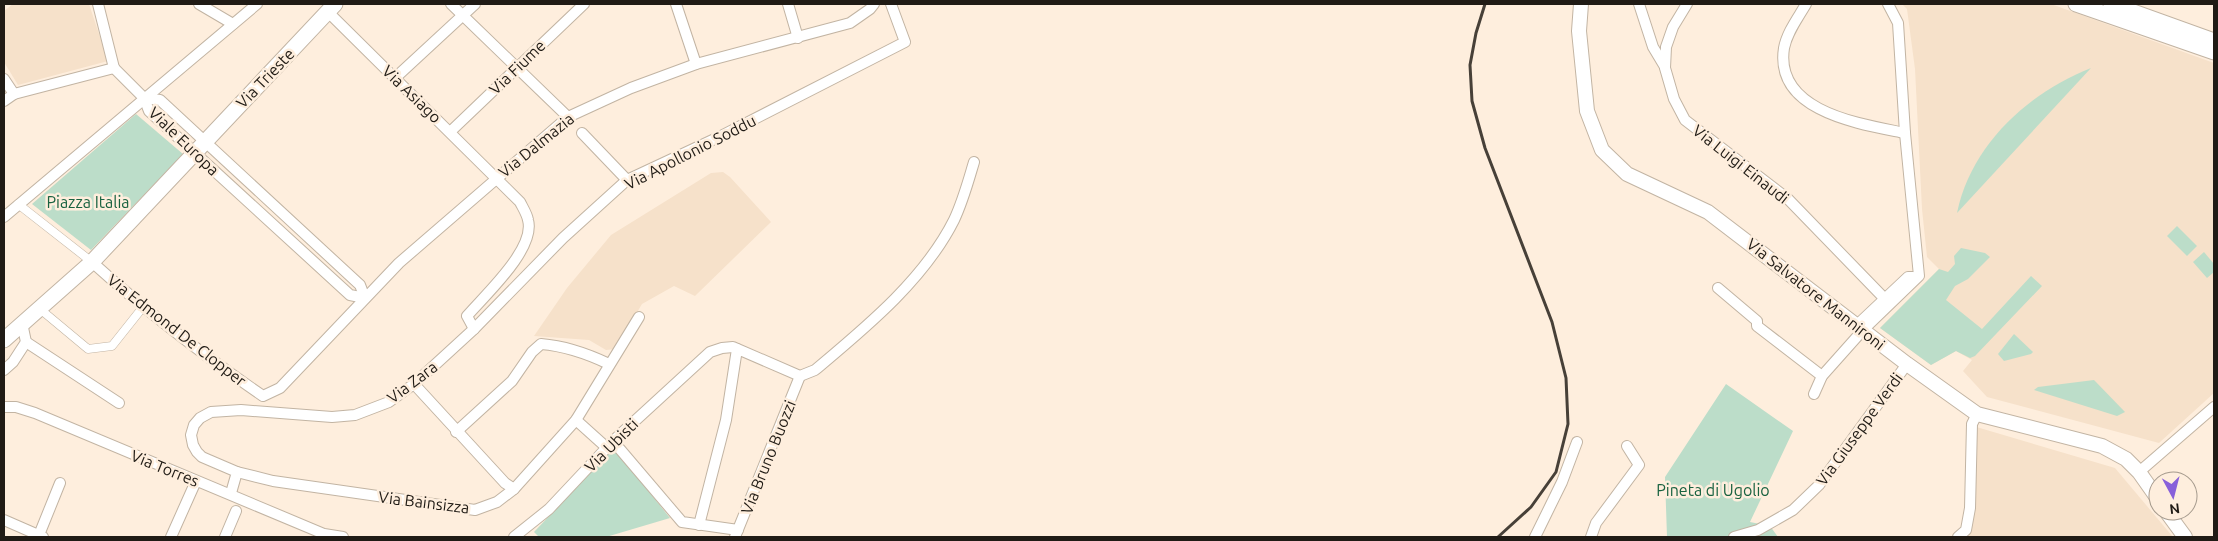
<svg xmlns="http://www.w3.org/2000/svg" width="2218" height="541" font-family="Ubuntu,sans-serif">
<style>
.built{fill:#f6e1ca}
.green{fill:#bcddc9}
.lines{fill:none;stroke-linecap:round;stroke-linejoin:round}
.pedestrian-casing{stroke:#c2b4a3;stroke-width:9}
.minor-casing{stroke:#c2b4a3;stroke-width:12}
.tertiary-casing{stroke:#c2b4a3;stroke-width:16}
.secondary-casing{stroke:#c2b4a3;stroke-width:17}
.pedestrian{stroke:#fff;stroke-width:8}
.minor{stroke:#fff;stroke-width:10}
.tertiary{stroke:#fff;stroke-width:14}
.secondary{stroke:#fff;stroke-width:15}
.rail{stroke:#474038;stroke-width:3}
.labels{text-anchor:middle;stroke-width:5;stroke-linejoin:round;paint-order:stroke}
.street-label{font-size:16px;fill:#201b15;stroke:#feeedd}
.park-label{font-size:16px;fill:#196240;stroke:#feeedd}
</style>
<rect width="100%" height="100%" fill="#feeedd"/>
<g class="built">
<polygon points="13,4 89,4 108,61 18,85 4,62 4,11"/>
<polygon points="1902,4 2051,4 2214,63 2214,393 2159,443 1987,397 1963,371 1972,360 1956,351 1931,365 1880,328 1939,269 1927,257 1922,209 1915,69 1907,9"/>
<polygon points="723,172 730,177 771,222 695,296 674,286 642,304 615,349 606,350 589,340 534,336 567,288 611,235 711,173"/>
<polygon points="1973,426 2115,468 2173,537 1969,537"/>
</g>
<g class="green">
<path d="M 2091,68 L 1957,213 C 1971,145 2028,93 2091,68 Z"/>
<polygon points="136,114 183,154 91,250 32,204"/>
<polygon points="2177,226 2197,246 2187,256 2167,236"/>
<polygon points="1961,248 1985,253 1990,257 1968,279 1955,286 1946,300 1982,329 2031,276 2042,286 1975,356 1970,358 1956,351 1931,365 1880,328 1939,269 1948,272 1955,264 1954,256"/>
<polygon points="2204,252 2214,264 2214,272 2207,278 2193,262"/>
<polygon points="2014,334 2033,352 2031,354 2004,361 1998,354"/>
<polygon points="2094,380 2125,412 2117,416 2034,390 2038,387"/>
<polygon points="1726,384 1793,431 1750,522 1770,526 1778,537 1667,537 1665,477"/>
<polygon points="614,448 670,518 606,537 539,537 534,532"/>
</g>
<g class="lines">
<g class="pedestrian-casing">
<g id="pedestrian">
<polyline points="18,204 92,262"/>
<polyline points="40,309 88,349 112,346 143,307"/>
</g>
</g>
<g class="minor-casing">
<g id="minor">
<polyline points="98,4 114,68"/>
<polyline points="199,4 233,24"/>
<polyline points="451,4 568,117"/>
<polyline points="676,4 696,64"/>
<polyline points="788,4 798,38"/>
<polyline points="1639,4 1653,47 1665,67"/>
<polyline points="1687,4 1673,27 1666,47 1665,68 1674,99 1685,120 1788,199 1884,298"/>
<path d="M 1806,4 C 1798,18 1787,32 1784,48 C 1774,112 1861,124 1905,133"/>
<path d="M 328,12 L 520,202 C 523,208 527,214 528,220 C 536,249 484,296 467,316 L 474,329"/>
<polyline points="114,68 144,98 149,111 350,295 365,298"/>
<polyline points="395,78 475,4"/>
<polyline points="4,79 14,94"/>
<polyline points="144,98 160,100 360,285 365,298"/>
<polyline points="4,101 14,94 114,68"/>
<polyline points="451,131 584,4"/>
<polyline points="582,133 627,180"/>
<polyline points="4,217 257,4"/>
<path d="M 92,262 C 146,311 203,355 263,396 L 280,388 L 399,263 L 568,117 L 631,88 L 696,64 L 850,23 L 870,9 L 874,4"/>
<polyline points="1718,288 1757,321 1757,326 1822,376"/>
<polyline points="1857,325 1908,277 1913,277"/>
<polyline points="26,342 119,403"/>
<polyline points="4,370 13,362 26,342 22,323"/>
<polyline points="414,384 505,483 514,489"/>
<polyline points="1814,394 1822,376 1863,330 1919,276 1905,133 1898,23 1888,4"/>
<polyline points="4,407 16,407 35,413 324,534 343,537"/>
<polyline points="576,420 606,447"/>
<path d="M 456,432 L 512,381 L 532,352 L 541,344 C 566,346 586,353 609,364"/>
<polyline points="613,441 682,522 738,530"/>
<polyline points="237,472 273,481 475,510 497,502 514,489 576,420 639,317"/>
<polyline points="2139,472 2214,407"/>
<polyline points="231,493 237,472 202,457 197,452 193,445 191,435 194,425 200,418 211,412 241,410 332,417 355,415 389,402 414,384 474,329 563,238 627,180 719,137 905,42 891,4"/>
<polyline points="4,520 43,537"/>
<polyline points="699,525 726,420 737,349"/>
<polyline points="39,535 60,483"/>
<polyline points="171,537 196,481"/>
<polyline points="225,537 236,511"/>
<path d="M 514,537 L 549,509 L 613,441 L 710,352 L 722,348 L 733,347 L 800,376 L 815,370 C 865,328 924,280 954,220 C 963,201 968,182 974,162"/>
<polyline points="735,537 800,376"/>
<polyline points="1535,537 1562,482 1577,442"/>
<polyline points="1591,537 1596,523 1639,465 1627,446"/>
<polyline points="1734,537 1758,530 1793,510 1819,485 1907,364"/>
<polyline points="1958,537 1966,530 1970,508 1972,424 1977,414"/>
</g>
</g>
<g class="tertiary-casing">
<g id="tertiary">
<polyline points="1581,4 1579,31 1587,111 1602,150 1627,174 1708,212 1907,364 1977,414 2102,446 2126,459 2139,472 2158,499"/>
<polyline points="2166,511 2185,537"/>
</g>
</g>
<g class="secondary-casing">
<g id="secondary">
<polyline points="2076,4 2214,52"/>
<polyline points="2111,4 2214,41"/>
<polyline points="4,340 92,262 335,4"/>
</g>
</g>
<use href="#pedestrian" class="pedestrian"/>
<use href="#minor" class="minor"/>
<use href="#tertiary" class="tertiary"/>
<use href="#secondary" class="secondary"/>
<polyline class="rail" points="1485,4 1476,33 1470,65 1472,101 1485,148 1552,322 1566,378 1568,424 1556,472 1531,507 1498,537"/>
</g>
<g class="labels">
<g class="street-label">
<text transform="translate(517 67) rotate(-44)" y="6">Via Fiume</text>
<text transform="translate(265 78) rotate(-46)" y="6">Via Trieste</text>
<text transform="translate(412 94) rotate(44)" y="6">Via Asiago</text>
<text transform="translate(184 141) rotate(44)" y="6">Viale Europa</text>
<text transform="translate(536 145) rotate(-39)" y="6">Via Dalmazia</text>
<text transform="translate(690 152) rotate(-27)" y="6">Via Apollonio Soddu</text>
<text transform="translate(1741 164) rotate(38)" y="6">Via Luigi Einaudi</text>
<text transform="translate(1816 294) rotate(38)" y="6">Via Salvatore Mannironi</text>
<text transform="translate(177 330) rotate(38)" y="6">Via Edmond De Clopper</text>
<text transform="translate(412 382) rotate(-37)" y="6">Via Zara</text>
<text transform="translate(1859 429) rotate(-54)" y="6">Via Giuseppe Verdi</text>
<text transform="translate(611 445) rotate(-45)" y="6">Via Ubisti</text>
<text transform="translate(768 457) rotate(-68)" y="6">Via Bruno Buozzi</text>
<text transform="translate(165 468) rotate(22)" y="6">Via Torres</text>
<text transform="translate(424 502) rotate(7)" y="6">Via Bainsizza</text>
</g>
<g class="park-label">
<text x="88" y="208">Piazza Italia</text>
<text x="1713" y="496">Pineta di Ugolio</text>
</g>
</g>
<rect width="2218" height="541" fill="none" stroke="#201b15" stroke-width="10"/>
<g transform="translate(2173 496) rotate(173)"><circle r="24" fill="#feeedd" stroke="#a59a8d"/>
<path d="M0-4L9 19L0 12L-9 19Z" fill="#8860da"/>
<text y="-8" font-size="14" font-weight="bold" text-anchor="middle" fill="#201b15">N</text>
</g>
</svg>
